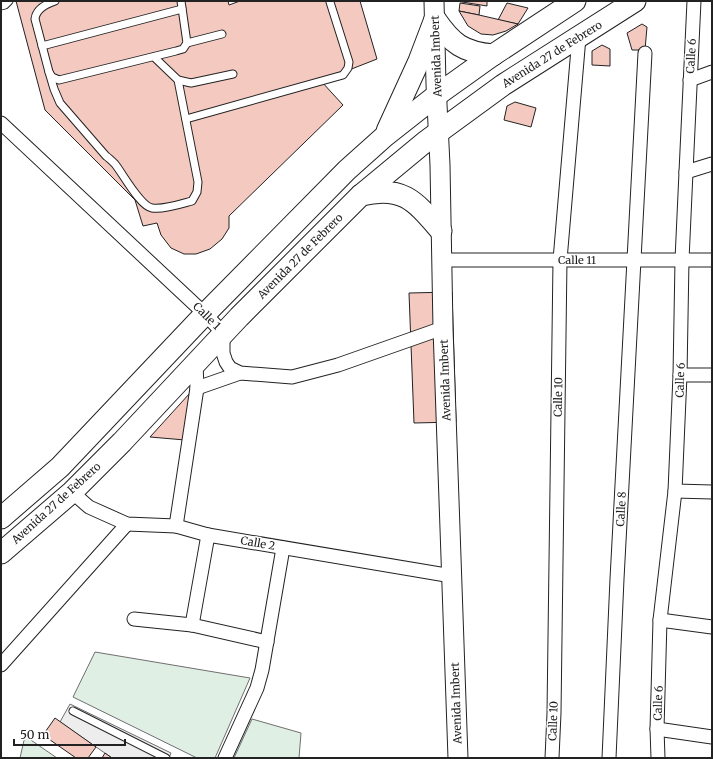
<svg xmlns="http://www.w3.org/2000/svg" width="713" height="759" font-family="Merriweather,serif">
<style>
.green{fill:#e0efe3;stroke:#6f6f6f}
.parking{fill:#ededed;stroke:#6f6f6f}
.building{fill:#f3c9c0;stroke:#222}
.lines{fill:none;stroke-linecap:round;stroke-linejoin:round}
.service-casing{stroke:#222;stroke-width:9}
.minor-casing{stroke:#222;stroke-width:15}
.secondary-casing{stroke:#222;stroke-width:21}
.primary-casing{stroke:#222;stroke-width:23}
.service{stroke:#fff;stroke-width:7}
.minor{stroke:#fff;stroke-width:13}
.secondary{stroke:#fff;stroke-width:19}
.primary{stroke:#fff;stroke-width:21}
.labels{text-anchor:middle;stroke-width:3;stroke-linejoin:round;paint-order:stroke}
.street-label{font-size:11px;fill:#222;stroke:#fff}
</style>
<rect width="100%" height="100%" fill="#fff"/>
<g class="green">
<polygon points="95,652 250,678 215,758 197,758 73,697"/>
<polygon points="252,719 301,733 299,758 234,758"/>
<polygon points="25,736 57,758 20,758"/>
</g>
<polygon class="parking" points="70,704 171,753 169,758 112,758 60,722"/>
<g class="building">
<polygon points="16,1 228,1 229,5 240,1 360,1 377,59 321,81 343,105 229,216 229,228 222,239 210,249 196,254 184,254 171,248 161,235 157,223 143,226 135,200 45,110"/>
<polygon points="456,1 487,1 487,6"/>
<polygon points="460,3 480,6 479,15 459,11"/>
<polygon points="507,3 528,8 518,24 498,20"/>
<polygon points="459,11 479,15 518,24 506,31 493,35 481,34 468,26"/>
<polygon points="642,24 647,27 645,50 632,50 627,33"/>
<polygon points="602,45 610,49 610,66 592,65 592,51"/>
<polygon points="515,102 536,108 531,127 504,120 507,106"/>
<polygon points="452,292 456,422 414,423 409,293"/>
<polygon points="190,393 185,440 150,437"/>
<polygon points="55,718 96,747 88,758 76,758 43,735"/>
<polygon points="105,753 112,758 102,758"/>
</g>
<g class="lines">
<g class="service-casing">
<g id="service">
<path d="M 55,1 C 46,4 36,9 35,19 L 49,72 L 52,77 L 59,80 L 176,51 L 183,49 L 187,43 L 181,1"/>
<polyline points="1,6 5,5 9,1"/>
<polyline points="187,43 222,34"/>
<polyline points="42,46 182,9"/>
<polyline points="154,57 178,80 191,83 233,74"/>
<path d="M 49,72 L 54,89 L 60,103 L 106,156 C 109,158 112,161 115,164 C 123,174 140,206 152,208 C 163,210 181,204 192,201 L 197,192 L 198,182 L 178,80"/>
<polyline points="186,119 343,75 348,68 349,62 330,2"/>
<polyline points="73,711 166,758"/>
</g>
</g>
<g class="minor-casing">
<g id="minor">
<polyline points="690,80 712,72"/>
<polyline points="1,123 205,314 223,333 223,353 226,362 230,368 240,373 292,377 338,365 443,328"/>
<polyline points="686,172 712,164"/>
<polyline points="441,260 712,260"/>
<polyline points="680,375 712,375"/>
<polyline points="197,388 240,373"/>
<polyline points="675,491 712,492"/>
<polyline points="72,492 89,507 127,524 176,526 208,535 452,576"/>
<polyline points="176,526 197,388 196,363"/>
<polyline points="134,619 192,625 267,642"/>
<polyline points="660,620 712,627"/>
<polyline points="192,625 208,535"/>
<polyline points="1,665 127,524"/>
<polyline points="657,729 712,737"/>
<polyline points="225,758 257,688 262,670 283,548"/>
<polyline points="552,758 554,713 560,260 579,37"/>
<polyline points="609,758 617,579 645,53"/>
<polyline points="658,758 657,729 660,620 675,491 680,375 682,260 686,172 694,1"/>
</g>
</g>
<g class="secondary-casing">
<polyline id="secondary" points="434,1 436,84 440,165 443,328 458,758"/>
</g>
<g class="primary-casing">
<g id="primary">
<path d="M 435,19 C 452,44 463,52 493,55"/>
<polyline points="387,131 419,61 435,19"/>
<path d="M 361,195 C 403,185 415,201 441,231"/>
<polyline points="1,518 60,467 205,314 347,170 385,136 437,95 493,55 575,1"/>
<polyline points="1,553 72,492 122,442 239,317 361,195 425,142 503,85 635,1"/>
</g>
</g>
<use href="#service" class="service"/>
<use href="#minor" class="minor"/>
<use href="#secondary" class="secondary"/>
<use href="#primary" class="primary"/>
</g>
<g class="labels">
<g class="street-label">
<text transform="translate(552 54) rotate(-32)" y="4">Avenida 27 de Febrero</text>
<text transform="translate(436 56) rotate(-92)" y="4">Avenida Imbert</text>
<text transform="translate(691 56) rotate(-87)" y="4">Calle 6</text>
<text transform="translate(300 256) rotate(-45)" y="4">Avenida 27 de Febrero</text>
<text x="577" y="264">Calle 11</text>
<text transform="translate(207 316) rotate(45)" y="4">Calle 1</text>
<text transform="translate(445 380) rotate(-92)" y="4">Avenida Imbert</text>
<text transform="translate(680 380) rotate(-88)" y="4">Calle 6</text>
<text transform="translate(558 397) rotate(-89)" y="4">Calle 10</text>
<text transform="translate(56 503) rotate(-42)" y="4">Avenida 27 de Febrero</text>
<text transform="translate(621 509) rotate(-87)" y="4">Calle 8</text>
<text transform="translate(258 543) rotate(10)" y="4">Calle 2</text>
<text transform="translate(456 703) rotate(-92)" y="4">Avenida Imbert</text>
<text transform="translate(658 703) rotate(-88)" y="4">Calle 6</text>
<text transform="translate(553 721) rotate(-88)" y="4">Calle 10</text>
</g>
</g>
<rect width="713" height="759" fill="none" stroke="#222222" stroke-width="4"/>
<path d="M14 739v6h111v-6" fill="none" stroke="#222222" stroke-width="2"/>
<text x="20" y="739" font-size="12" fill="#222222" stroke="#ffffff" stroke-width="3" paint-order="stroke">50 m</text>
</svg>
